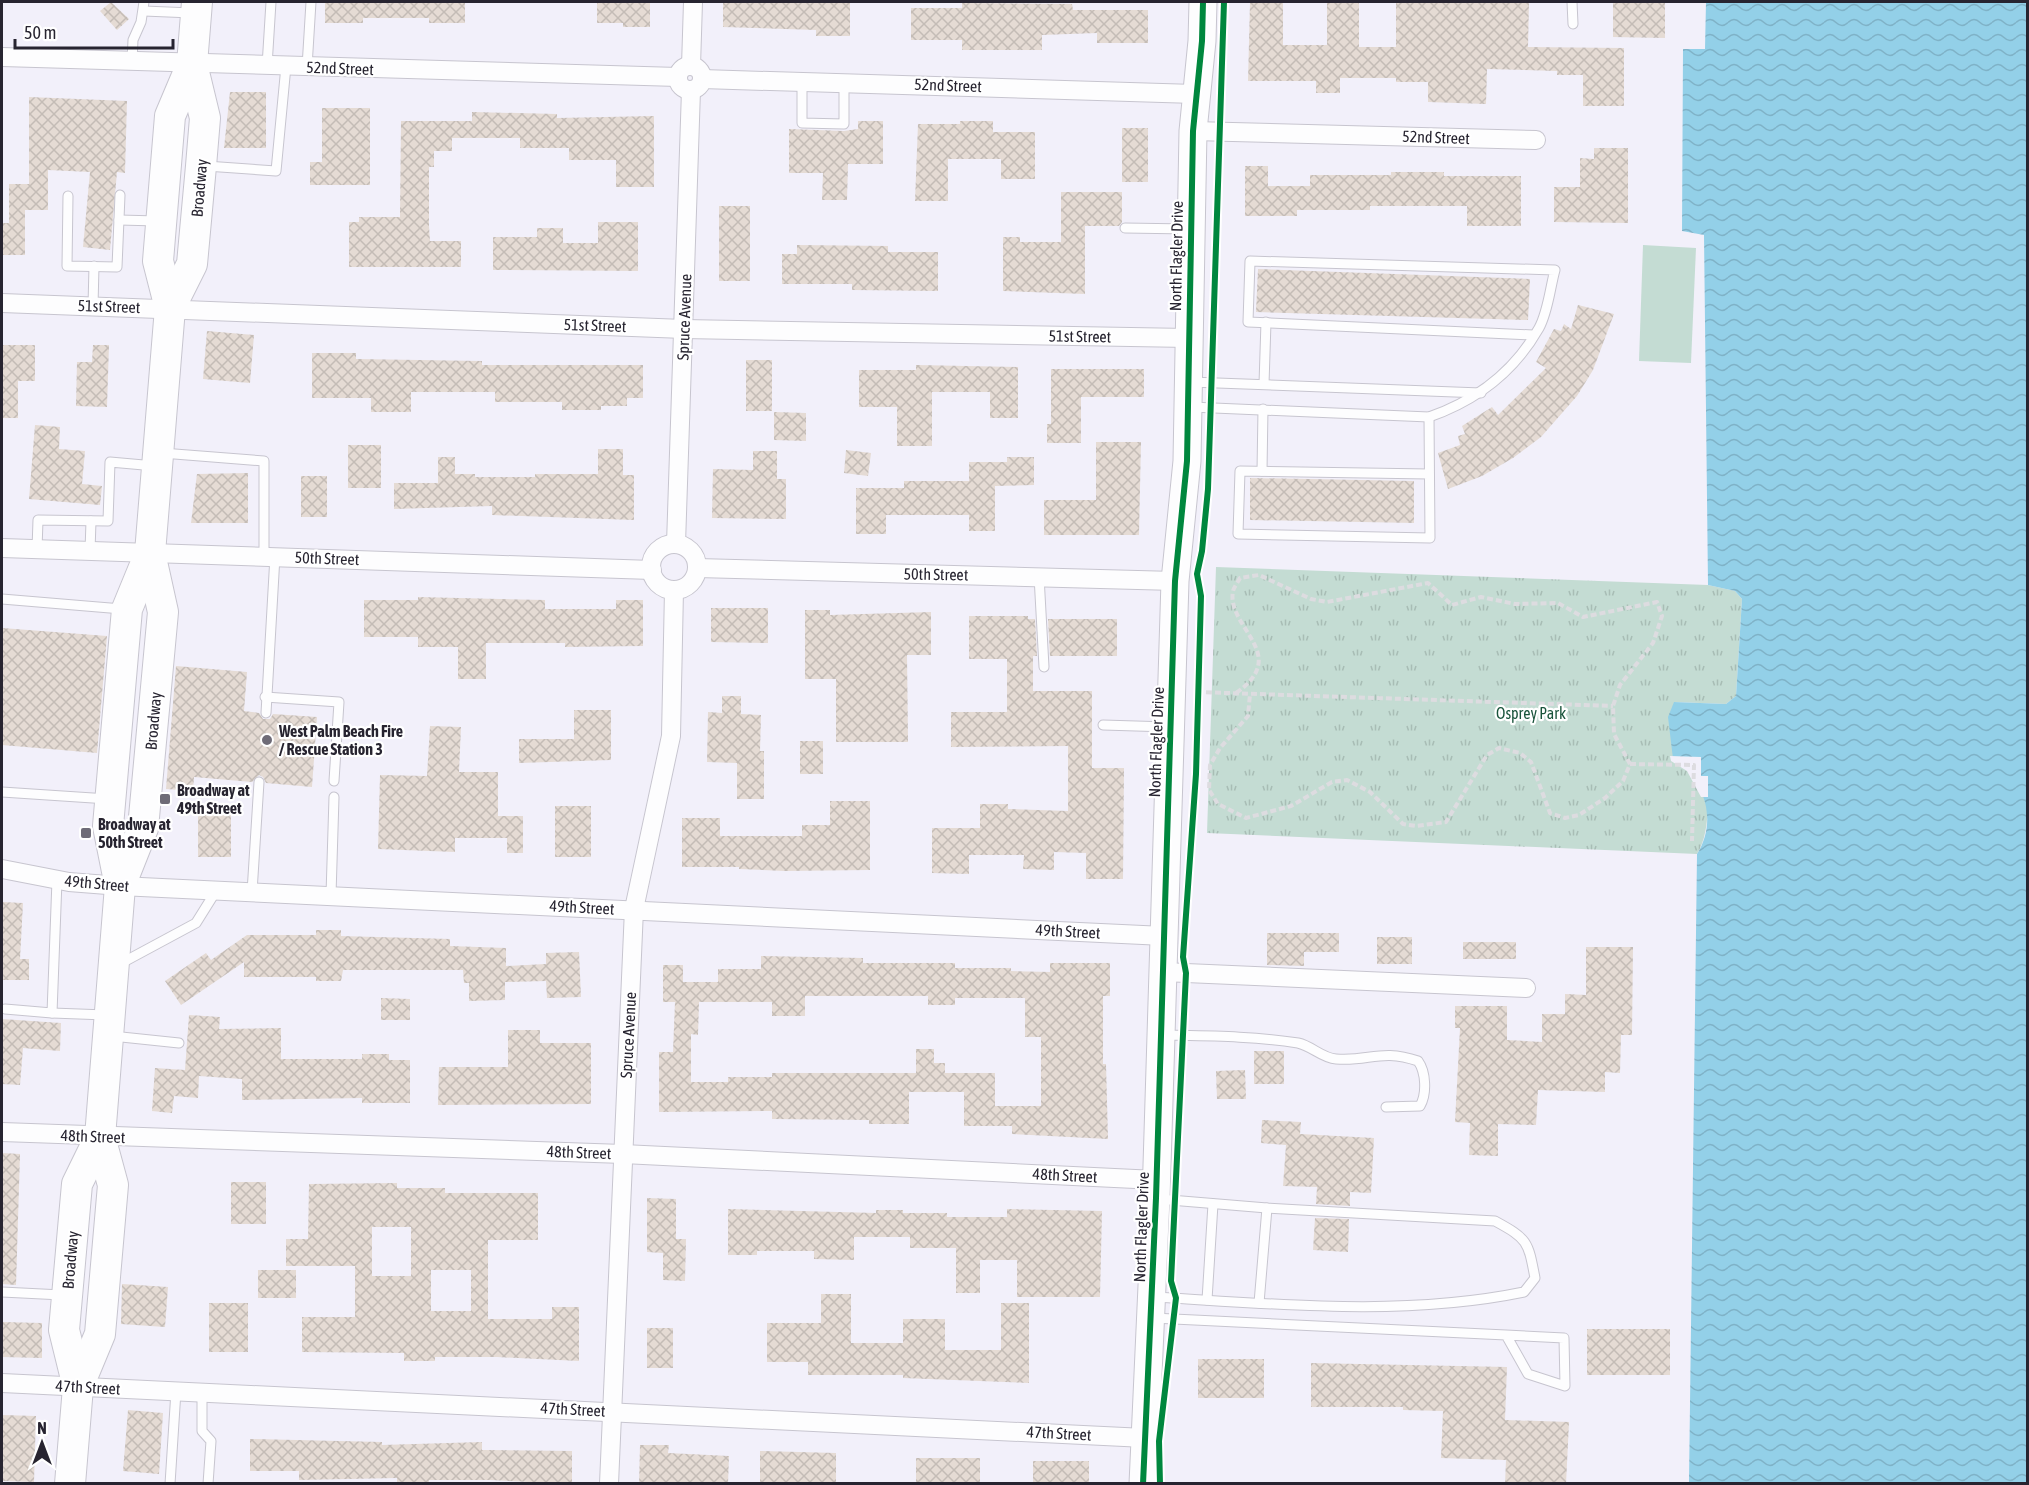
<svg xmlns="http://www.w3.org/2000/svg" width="2029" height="1485" font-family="'Asap Condensed',sans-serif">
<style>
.park{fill:url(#park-tufts)}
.pitch{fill:#c4dcd3}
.water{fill:url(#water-waves)}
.pier{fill:#f2f0fa}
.building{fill:url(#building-cross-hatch);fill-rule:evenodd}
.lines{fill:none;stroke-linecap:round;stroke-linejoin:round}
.lane-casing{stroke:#c7c5cf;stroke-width:11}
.street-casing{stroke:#c7c5cf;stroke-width:20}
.secondary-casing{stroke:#c7c5cf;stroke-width:29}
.primary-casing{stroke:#c7c5cf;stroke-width:32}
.path{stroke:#dddce0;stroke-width:4;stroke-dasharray:6 3;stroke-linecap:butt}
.lane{stroke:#fdfdfe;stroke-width:9}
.street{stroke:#fdfdfe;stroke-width:18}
.secondary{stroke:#fdfdfe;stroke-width:27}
.primary{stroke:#fdfdfe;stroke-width:30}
.cycleway-casing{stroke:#fff;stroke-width:10}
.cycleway{stroke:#00873e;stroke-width:6}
.poi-dot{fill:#6e6b77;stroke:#fff;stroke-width:2}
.labels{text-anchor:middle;stroke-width:4.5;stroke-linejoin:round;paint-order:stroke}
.street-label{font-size:16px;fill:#272430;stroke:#fff}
.park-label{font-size:16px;fill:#19543b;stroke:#fff}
.poi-label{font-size:16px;font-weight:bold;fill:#272430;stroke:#fff;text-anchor:start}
</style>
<defs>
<pattern id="park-tufts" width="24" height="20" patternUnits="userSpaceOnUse" patternTransform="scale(1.5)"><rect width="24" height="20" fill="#c4dcd3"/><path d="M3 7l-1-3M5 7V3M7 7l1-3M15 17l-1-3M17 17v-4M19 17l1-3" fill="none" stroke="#a8bdb5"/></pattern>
<pattern id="water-waves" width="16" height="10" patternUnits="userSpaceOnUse" patternTransform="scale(1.5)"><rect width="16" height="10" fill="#93d0e8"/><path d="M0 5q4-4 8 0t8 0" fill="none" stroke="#7fb2c7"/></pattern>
<pattern id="building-cross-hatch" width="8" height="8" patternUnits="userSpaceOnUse" patternTransform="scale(1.5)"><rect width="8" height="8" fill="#e5dbd4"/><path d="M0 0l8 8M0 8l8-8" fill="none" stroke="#c4bcb6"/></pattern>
</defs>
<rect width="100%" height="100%" fill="#f2f0fa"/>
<path class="park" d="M 1216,567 L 1708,585 L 1735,591 L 1742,599 L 1736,696 L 1726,704 L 1674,702 C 1683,720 1695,739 1701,757 C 1709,784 1712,831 1697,854 L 1207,833 Z"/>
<polygon class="pitch" points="1643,245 1696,248 1691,363 1639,361"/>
<path class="water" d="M 1706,2 L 2027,2 L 2027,1483 L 1689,1483 L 1697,854 C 1718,821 1705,779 1673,759 L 1668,717 L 1674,702 L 1726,704 L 1736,696 L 1742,599 L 1735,591 L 1708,585 L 1704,235 L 1682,231 L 1683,49 L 1705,49 Z"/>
<polygon class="pier" points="1670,756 1701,757 1701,776 1708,776 1708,797 1701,797 1687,771 1671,761"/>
<g class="building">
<polygon points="111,2 129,19 117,30 100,11"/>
<polygon points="325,2 465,2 465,23 429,23 429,18 363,18 363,23 325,23"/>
<polygon points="597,2 650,3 650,27 623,27 623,23 597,23"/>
<polygon points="723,2 850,2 850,36 816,36 816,30 723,27"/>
<polygon points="1250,2 1283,2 1283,45 1327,45 1327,2 1359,2 1359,47 1396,47 1396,2 1529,2 1528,47 1624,48 1624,106 1583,106 1583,75 1557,75 1557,71 1487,69 1486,104 1428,102 1428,82 1396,82 1396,78 1340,78 1340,93 1316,93 1316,81 1248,81"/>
<polygon points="1613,2 1665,2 1665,38 1613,37"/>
<polygon points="962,3 1072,4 1073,10 1148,10 1148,43 1097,43 1097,33 1042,35 1042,50 962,50 962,40 911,40 911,8 962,8"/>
<polygon points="230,92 266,92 266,148 224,148"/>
<polygon points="29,97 127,101 125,173 117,172 110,250 83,247 90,172 48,170 48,210 25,210 25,255 2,255 2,223 9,223 9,184 29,184"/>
<polygon points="322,108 370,108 370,185 310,185 310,162 322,162"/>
<polygon points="472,112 557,114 557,118 654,116 654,187 616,187 616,160 569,160 569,148 520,148 520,138 452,138 452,151 434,151 434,167 429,167 429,226 430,241 461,241 461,267 349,267 349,222 359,222 359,217 400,217 401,121 472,121"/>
<polygon points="858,121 883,121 883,164 848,164 847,200 822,200 823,173 789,173 789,129 844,131 858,129"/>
<polygon points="960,121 993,121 993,132 1035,132 1035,179 1001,179 1001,159 948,159 948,201 915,201 918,124 960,124"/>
<rect x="1122" y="128" width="26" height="54"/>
<polygon points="1594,148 1628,148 1628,223 1554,222 1554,187 1580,187 1580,158 1594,159"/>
<polygon points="1245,166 1268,166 1268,186 1310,186 1310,175 1391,175 1391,172 1444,172 1444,176 1521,176 1521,226 1467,226 1467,206 1370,206 1370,210 1297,210 1297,216 1245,216"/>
<polygon points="1061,192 1122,192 1122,222 1119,226 1085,226 1085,294 1003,291 1003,237 1020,237 1020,242 1061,242"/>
<rect x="719" y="206" width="31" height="75"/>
<polygon points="598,222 638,222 638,271 493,270 493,237 537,237 537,228 563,228 563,243 598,243"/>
<polygon points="797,245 888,246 888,252 938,252 938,291 852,290 852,284 782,284 782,254 797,254"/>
<polygon points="1258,269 1530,279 1528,320 1256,312"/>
<polygon points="1578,305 1614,314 1593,370 1577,396 1541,437 1513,458 1482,476 1448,489 1438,453 1460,445 1458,436 1465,434 1462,426 1492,407 1498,415 1546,368 1536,362 1554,329 1561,331 1564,324 1571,329"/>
<polygon points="207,331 254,335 250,383 203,379"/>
<polygon points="2,345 35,345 35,381 18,381 18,418 2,418"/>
<polygon points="93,345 109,345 107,407 76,406 77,362 92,362"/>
<polygon points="312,353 356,353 356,359 482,361 482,365 643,365 643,398 627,398 627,406 601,406 601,410 562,410 562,402 495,402 495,392 411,392 411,412 371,412 371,398 312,398"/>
<rect x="746" y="360" width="26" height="51"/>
<polygon points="916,365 1018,367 1018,418 990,418 990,392 932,392 932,446 897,446 897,407 859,407 859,370 916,370"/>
<polygon points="1051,369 1144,369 1144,397 1081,397 1081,443 1047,443 1047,424 1051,424"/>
<polygon points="774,412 806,413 806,441 774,440"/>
<polygon points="35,425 60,427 59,449 85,451 82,484 102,486 100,505 29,499"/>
<polygon points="1096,442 1141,442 1139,535 1044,535 1044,500 1096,500"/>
<rect x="348" y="445" width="33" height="43"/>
<polygon points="598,449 623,449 623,475 634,475 634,520 492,515 492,506 394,509 394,483 438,483 438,457 455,457 455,474 475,474 475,477 535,477 535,474 598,474"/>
<polygon points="846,450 871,453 868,476 844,473"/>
<polygon points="753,451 777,451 777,479 786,479 786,519 712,518 713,469 753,470"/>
<polygon points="1007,457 1034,457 1034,485 995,486 995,531 969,531 969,515 886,515 886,534 856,534 856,488 904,488 904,481 969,481 969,462 1007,462"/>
<polygon points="248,473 248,523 191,523 197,474"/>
<rect x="301" y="476" width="26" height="41"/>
<polygon points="1250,478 1414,481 1414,523 1250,520"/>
<polygon points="418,597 545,600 545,609 616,609 616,600 643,600 643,646 565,647 565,643 486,643 486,679 458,679 458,647 418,647 418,637 364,637 364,600 418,600"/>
<polygon points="711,608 768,608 768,643 711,642"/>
<polygon points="805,610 830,610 830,615 931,612 931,655 907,655 908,742 836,742 836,679 805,679"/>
<polygon points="969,616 1028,616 1028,619 1035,619 1037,656 1033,656 1033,691 1092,691 1092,768 1124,768 1123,879 1086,879 1086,853 1054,852 1054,870 1023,869 1024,855 969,855 969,874 932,873 932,828 980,828 980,804 1008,804 1008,809 1068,811 1068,746 951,747 951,712 1007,712 1007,659 969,659"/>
<polygon points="1048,619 1117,619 1117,656 1050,656"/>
<polygon points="2,628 107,636 97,753 2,745"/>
<polygon points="176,666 247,672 244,711 259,713 263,719 270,719 273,714 317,717 312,787 266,783 263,777 259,775 252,782 194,777 193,791 166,789"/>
<polygon points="722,696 741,696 741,714 761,715 760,751 764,751 764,799 737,799 737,763 707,762 708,712 722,713"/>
<polygon points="574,710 611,710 611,760 519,763 519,739 574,739"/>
<polygon points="430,726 461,727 459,772 498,772 498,816 523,816 523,853 507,853 507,838 455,838 455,852 378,849 380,775 427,776"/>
<rect x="800" y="741" width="23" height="33"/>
<polygon points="830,801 870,801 870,870 785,871 739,869 739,867 682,867 682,818 720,818 720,836 802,836 802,825 830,825"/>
<rect x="555" y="806" width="36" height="51"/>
<rect x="198" y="815" width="33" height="42"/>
<polygon points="2,902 23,903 20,959 29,959 29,980 2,980"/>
<polygon points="316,930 341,930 341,936 450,939 450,946 506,948 506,966 546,964 546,953 579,952 581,997 547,998 546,981 505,982 505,1000 469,1001 469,983 464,983 463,970 343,970 341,981 316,981 316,977 244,977 244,962 181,1005 165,981 206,953 211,960 247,935 316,935"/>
<polygon points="1267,933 1339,933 1339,952 1304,952 1304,966 1267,965"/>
<rect x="1377" y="937" width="35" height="27"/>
<rect x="1463" y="942" width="53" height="17"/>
<polygon points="1586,947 1633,947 1632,1035 1621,1035 1620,1073 1605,1072 1605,1092 1538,1090 1536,1125 1498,1124 1498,1156 1469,1155 1470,1123 1455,1122 1460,1028 1455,1028 1455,1006 1507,1006 1507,1040 1542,1042 1542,1014 1565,1014 1565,994 1586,995"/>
<path d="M 761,956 L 863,958 L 863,963 L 955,963 L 955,968 L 1011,968 L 1011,971 L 1050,972 L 1050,963 L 1110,963 L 1110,996 L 1103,996 L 1103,1064 L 1106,1064 L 1108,1139 L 1012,1134 L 1012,1126 L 964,1126 L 964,1092 L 909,1092 L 909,1124 L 869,1124 L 869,1120 L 772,1119 L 772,1111 L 659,1112 L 659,1052 L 673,1052 L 675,1002 L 663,1002 L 663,965 L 683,965 L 683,982 L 718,982 L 718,969 L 761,969 ZM 805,996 L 928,996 L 928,1005 L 955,1005 L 955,998 L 1025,998 L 1025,1037 L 1041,1037 L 1041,1106 L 995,1106 L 995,1073 L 945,1073 L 945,1063 L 934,1063 L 934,1049 L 916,1049 L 916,1073 L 772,1073 L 772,1077 L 728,1077 L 728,1082 L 691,1082 L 691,1034 L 698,1035 L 699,1002 L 772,1002 L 772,1016 L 805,1016 Z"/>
<polygon points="381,998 410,999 410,1020 381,1020"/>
<polygon points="189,1015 220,1017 219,1029 281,1028 281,1059 362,1059 362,1054 389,1054 389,1060 410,1060 410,1103 362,1103 362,1098 242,1100 242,1079 199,1076 198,1098 174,1096 172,1113 152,1111 155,1068 185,1070"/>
<polygon points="2,1019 61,1023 60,1051 23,1048 20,1085 2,1084"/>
<polygon points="508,1030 540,1030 540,1043 591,1043 591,1104 438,1105 439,1067 508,1067"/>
<rect x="1254" y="1051" width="30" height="33"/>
<polygon points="1245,1070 1246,1099 1217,1099 1216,1071"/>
<polygon points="1262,1120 1301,1122 1300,1134 1374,1138 1371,1193 1350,1192 1350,1206 1316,1204 1317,1187 1283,1186 1286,1145 1261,1143"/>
<polygon points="2,1153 20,1154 16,1285 2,1284"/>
<rect x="231" y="1182" width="35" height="42"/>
<path d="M 397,1183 L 397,1188 L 445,1188 L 445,1193 L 538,1193 L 538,1240 L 488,1240 L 488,1319 L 552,1319 L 552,1307 L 579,1307 L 579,1361 L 497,1357 L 435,1357 L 435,1361 L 404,1361 L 404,1353 L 302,1352 L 302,1317 L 355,1317 L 355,1266 L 286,1266 L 286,1239 L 308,1239 L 309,1184 ZM 372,1227 L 411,1227 L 411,1276 L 372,1276 ZM 431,1270 L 471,1270 L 471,1311 L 431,1311 Z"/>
<polygon points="647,1198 676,1199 676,1239 686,1239 685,1281 663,1280 663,1253 647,1252"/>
<polygon points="728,1209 876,1213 876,1210 903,1210 903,1213 947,1213 947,1217 1007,1217 1007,1209 1102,1211 1100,1297 1017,1297 1017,1260 980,1260 980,1293 956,1293 956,1248 910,1248 910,1237 854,1237 854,1260 814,1259 814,1251 757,1251 757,1255 728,1255"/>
<polygon points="1315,1218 1349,1219 1348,1252 1313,1250"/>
<rect x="258" y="1270" width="38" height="28"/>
<polygon points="122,1284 168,1287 165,1327 121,1324"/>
<polygon points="821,1294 851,1294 851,1343 903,1343 903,1319 945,1319 945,1350 1001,1350 1001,1303 1029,1303 1029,1383 903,1378 903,1375 808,1375 808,1362 767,1362 767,1323 821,1323"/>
<rect x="209" y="1303" width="39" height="49"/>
<polygon points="2,1322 42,1323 42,1358 2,1357"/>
<rect x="647" y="1328" width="26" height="40"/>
<rect x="1587" y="1329" width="83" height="46"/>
<rect x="1198" y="1359" width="66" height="39"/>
<polygon points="1311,1363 1507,1367 1505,1420 1569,1422 1566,1484 1505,1484 1506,1460 1441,1458 1443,1411 1403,1410 1403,1407 1311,1407"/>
<polygon points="128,1410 163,1413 159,1474 123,1471"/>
<polygon points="2,1415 36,1416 34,1482 2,1481"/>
<polygon points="250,1439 382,1442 382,1445 482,1442 482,1450 572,1451 572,1484 490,1480 429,1480 429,1484 397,1484 397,1478 299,1480 299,1471 250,1471"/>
<polygon points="640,1445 669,1445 668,1453 729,1456 728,1484 639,1484"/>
<polygon points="760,1451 836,1453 836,1484 760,1484"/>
<rect x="916" y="1458" width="64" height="26"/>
<rect x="1033" y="1461" width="56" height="23"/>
</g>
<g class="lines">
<g class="lane-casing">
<g id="lane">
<polyline points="1572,2 1573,24"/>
<polyline points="144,11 192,13"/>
<polyline points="132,61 133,40 141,22 144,2"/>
<polyline points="267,66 271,2"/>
<polyline points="307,67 311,2"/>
<polyline points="802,81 802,123 844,124 844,81"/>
<polyline points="206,166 276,171 286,66"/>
<polyline points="68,196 67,266 117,267 120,195"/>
<polyline points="119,220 158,221"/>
<polyline points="1125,228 1188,229"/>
<polyline points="93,306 94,266"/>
<polyline points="1190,382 1481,393"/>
<polyline points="1264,384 1266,322"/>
<path d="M 1191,407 L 1429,417 C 1475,401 1514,372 1539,328 C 1548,312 1550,288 1555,270 L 1250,261 L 1248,322 L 1533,335"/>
<polyline points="1429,417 1430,538 1238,534 1240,471 1429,474"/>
<polyline points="162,453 264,461 264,556"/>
<polyline points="1262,471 1263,409"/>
<polyline points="37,549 38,520 108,521 110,462 155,466"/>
<polyline points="90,551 91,521"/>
<polyline points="1039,576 1044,667"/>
<polyline points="2,599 122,609"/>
<polyline points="265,697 339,702 334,781"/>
<polyline points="266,713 275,556"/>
<polyline points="1103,725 1169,727"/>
<polyline points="2,792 108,799"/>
<polyline points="252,892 259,782"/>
<polyline points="331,895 334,797"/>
<polyline points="118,965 196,923 216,891"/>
<polyline points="5,1009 52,1013 57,880"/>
<polyline points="52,1013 106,1015"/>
<path d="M 1163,1035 C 1207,1036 1254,1036 1298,1043 C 1312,1046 1322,1058 1336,1059 C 1369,1062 1381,1048 1418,1061 C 1426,1072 1427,1094 1420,1106 L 1386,1107"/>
<polyline points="112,1036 179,1043"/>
<polyline points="2,1292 62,1295"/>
<path d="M 1154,1297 C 1276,1304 1403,1317 1524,1292 L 1535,1278 C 1528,1241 1528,1239 1495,1221 L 1267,1208 L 1158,1199"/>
<polyline points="1207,1300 1213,1204"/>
<polyline points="1259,1303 1267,1208"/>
<polyline points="1153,1318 1506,1335 1564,1338 1565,1386 1528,1374 1506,1335"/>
<polyline points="202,1392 202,1431 211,1441 208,1484"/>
<polyline points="170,1484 176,1391"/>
</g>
</g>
<g class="street-casing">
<g id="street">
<polyline points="2,57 678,77"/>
<polyline points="691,66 693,2"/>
<circle cx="690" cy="78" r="12"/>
<polyline points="702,79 1195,94"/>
<polyline points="1193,131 1536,140"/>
<polyline points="2,303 684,329 1188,338"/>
<polyline points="676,544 691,90"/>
<circle cx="674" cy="567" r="23"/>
<polyline points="2,548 652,570"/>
<polyline points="697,568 1175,581"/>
<polyline points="2,869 69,882 120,886 1164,936"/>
<polyline points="1163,972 1526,988"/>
<polyline points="2,1132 623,1154 1156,1180"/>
<polyline points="2,1383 1145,1438"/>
<polyline points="609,1484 634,909 671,736 674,590"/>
</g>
</g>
<g class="secondary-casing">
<polyline id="secondary" points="1143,1484 1156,1198 1175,581 1187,461 1193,131 1202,41 1203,2"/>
</g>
<g class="primary-casing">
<g id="primary">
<polyline points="170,308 192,264 201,166 205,118 192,64 197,2"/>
<polyline points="120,886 143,828 163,612 150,553 170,308 158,261 170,116 192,64"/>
<polyline points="78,1387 100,1334 113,1185 100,1137 120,886 108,826 127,609 150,553"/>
<polyline points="70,1484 78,1387 64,1330 77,1184 100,1137"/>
</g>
</g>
<g class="path">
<polyline points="1197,692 1613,706"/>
<path d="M 1236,693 C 1292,654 1226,628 1233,591 C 1234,587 1238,582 1240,578 L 1259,575 L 1311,599 L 1327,602 L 1428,583 L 1452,605 L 1481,597 L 1515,604 L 1558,603 L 1583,617 L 1657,602 L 1662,616 L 1653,643 L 1620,685 L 1613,706 L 1614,734 L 1630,764 L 1623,781 L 1605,798 L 1579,815 L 1565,818 L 1550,813 L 1531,762 L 1520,753 L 1499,748 L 1487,755 L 1446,822 L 1416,826 L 1403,824 L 1370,792 L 1347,780 L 1332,782 L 1291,806 L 1246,818 L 1218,804 L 1209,790 L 1210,765 L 1220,748 L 1248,716 L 1250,694"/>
<polyline points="1630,764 1694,765 1692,841"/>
</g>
<use href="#lane" class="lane"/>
<use href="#street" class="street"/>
<use href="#secondary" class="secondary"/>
<use href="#primary" class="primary"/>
<g class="cycleway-casing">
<g id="cycleway">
<polyline points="1143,1484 1156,1198 1175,581 1187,461 1193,131 1202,41 1203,2"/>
<polyline points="1160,1484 1159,1441 1176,1298 1171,1281 1186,973 1183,957 1196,774 1201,596 1197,574 1202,551 1208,489 1224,2"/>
</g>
</g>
<use href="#cycleway" class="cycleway"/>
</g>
<g class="poi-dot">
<circle cx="267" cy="740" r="6"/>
<rect x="159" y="793" width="12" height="12" rx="3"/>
<rect x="80" y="827" width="12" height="12" rx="3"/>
</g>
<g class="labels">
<g class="street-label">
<text transform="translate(340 68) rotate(2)" y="6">52nd Street</text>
<text transform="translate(948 85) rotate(2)" y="6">52nd Street</text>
<text transform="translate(1436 137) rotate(2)" y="6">52nd Street</text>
<text transform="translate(199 188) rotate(-85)" y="6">Broadway</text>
<text transform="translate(1176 256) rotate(-89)" y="6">North Flagler Drive</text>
<text transform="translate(109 306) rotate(2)" y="6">51st Street</text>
<text transform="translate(684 317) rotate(-88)" y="6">Spruce Avenue</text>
<text transform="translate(595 325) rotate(2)" y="6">51st Street</text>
<text transform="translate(1080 336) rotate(1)" y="6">51st Street</text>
<text transform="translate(327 558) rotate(2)" y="6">50th Street</text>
<text transform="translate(936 574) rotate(1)" y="6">50th Street</text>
<text transform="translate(153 721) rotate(-85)" y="6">Broadway</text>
<text transform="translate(1156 742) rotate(-88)" y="6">North Flagler Drive</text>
<text transform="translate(97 883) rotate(5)" y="6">49th Street</text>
<text transform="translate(582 907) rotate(3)" y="6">49th Street</text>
<text transform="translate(1068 931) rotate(3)" y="6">49th Street</text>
<text transform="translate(628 1035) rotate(-87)" y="6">Spruce Avenue</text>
<text transform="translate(93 1136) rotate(2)" y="6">48th Street</text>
<text transform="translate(579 1152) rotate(2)" y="6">48th Street</text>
<text transform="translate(1065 1175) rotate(3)" y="6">48th Street</text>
<text transform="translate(1141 1227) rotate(-88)" y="6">North Flagler Drive</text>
<text transform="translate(70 1260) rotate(-85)" y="6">Broadway</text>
<text transform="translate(88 1387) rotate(3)" y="6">47th Street</text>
<text transform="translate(573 1409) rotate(3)" y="6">47th Street</text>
<text transform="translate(1059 1433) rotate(3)" y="6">47th Street</text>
</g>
<g class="park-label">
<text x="1531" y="719">Osprey Park</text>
</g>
<g class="poi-label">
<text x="279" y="737">West Palm Beach Fire<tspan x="279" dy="18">/ Rescue Station 3</tspan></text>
<text x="177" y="796">Broadway at<tspan x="177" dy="18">49th Street</tspan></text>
<text x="98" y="830">Broadway at<tspan x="98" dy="18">50th Street</tspan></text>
</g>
</g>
<rect width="2029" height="1485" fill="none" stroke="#272430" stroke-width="6"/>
<g transform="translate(42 1443)" stroke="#ffffff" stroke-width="4.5" paint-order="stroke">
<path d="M0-4.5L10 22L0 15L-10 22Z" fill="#272430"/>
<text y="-9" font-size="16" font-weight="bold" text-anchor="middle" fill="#272430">N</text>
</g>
<path d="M15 39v9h158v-9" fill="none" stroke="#272430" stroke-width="3"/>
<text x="24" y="39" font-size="18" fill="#272430" stroke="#ffffff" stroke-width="4.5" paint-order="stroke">50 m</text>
</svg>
